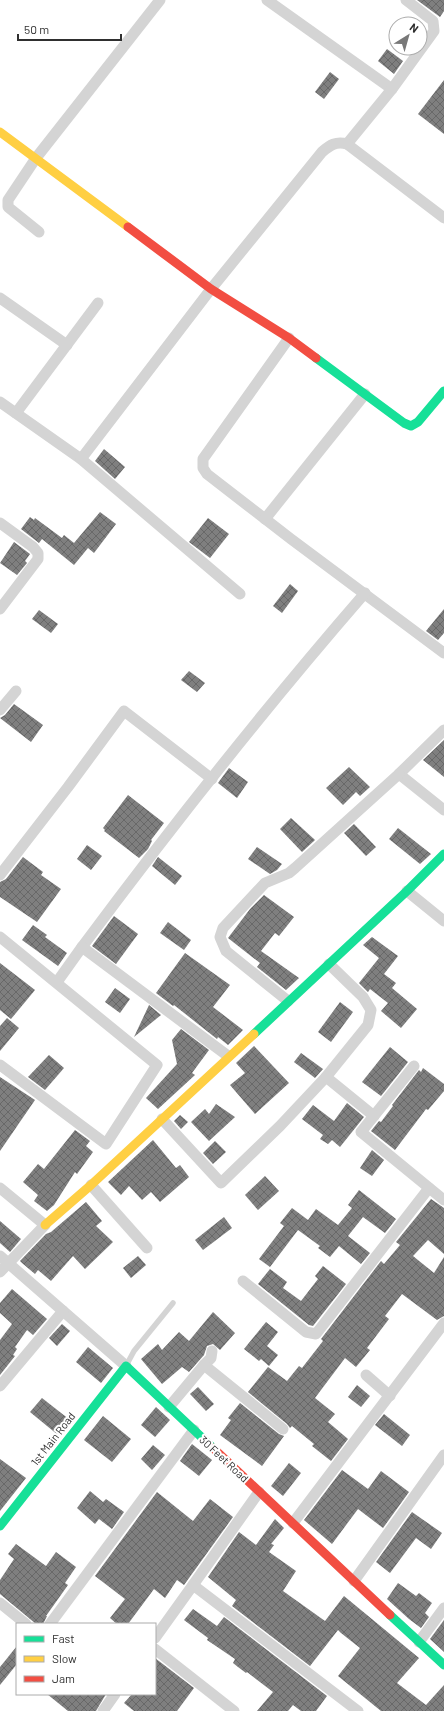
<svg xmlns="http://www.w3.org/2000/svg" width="444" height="1711" font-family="Barlow,sans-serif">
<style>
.building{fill:url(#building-cross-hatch)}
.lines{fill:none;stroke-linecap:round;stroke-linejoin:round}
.lane{stroke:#d4d4d4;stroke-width:5.5}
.street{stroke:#d4d4d4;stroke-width:11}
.fast{stroke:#16e098;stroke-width:9}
.slow{stroke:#ffcf43;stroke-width:9}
.jam{stroke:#f24e42;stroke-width:9}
.labels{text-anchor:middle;stroke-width:4;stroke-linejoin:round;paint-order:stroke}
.street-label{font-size:11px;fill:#2f2f2f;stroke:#fff}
</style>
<defs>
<pattern id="building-cross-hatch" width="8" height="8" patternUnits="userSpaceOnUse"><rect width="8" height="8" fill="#7f7f7f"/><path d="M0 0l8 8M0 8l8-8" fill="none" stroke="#686868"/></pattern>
</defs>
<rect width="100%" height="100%" fill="#fff"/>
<g class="building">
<polygon points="417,0 444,0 444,11 440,17"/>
<polygon points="387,49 403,61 394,74 378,61"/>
<polygon points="330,72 339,79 324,99 315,92"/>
<polygon points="444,80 444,134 418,114"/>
<polygon points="104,449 125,467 115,479 95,461"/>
<polygon points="100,512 116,524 94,553 88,548 74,565 42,539 39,543 21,529 30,517 34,520 35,518 62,538 64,535 74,543"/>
<polygon points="208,518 229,534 210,558 189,542"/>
<polygon points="14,542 30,554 25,561 27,563 17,575 0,563"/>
<polygon points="290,584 298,591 282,613 273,606"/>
<polygon points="444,609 444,633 438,640 426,631"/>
<polygon points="39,610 58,624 51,633 32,619"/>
<polygon points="189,671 205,683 197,692 181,680"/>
<polygon points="14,704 43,725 31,742 0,718 5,715"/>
<polygon points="444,740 444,777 423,760"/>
<polygon points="349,767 370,787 360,796 356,792 343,805 326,788"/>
<polygon points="229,768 248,782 237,798 218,783"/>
<polygon points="128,795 164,823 151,840 152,841 148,849 139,858 104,831 105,830 103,828"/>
<polygon points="291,818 315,840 302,852 280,829"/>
<polygon points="354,824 376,847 366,856 344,833"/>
<polygon points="398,828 431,854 420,864 389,839"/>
<polygon points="87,845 102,856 91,870 77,859"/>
<polygon points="257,847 282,864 277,870 270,874 248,859"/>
<polygon points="23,857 43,872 41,875 61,889 37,922 0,897 0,882 6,879"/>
<polygon points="158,857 182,876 175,885 152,866"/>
<polygon points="264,895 294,917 279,936 275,933 261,951 299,978 286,990 257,967 260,963 228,938 250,909"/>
<polygon points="114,916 138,934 116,964 92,946"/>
<polygon points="168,922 191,940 184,950 160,933"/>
<polygon points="33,925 47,935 45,937 67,953 58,966 22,940"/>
<polygon points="372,937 398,956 384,974 396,983 392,988 417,1009 401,1028 381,1011 388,1003 370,989 368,992 359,983 379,958 363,945"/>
<polygon points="185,953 230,985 213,1007 243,1030 228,1045 218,1037 217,1039 174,1005 173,1006 156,993"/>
<polygon points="0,963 35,990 11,1019 0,1010"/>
<polygon points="115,988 130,999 120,1013 105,1002"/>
<polygon points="340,1002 353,1012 331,1042 318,1032"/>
<polygon points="149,1005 161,1015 134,1037"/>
<polygon points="7,1018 19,1028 0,1051 0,1026"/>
<polygon points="181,1029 209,1050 192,1073 195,1075 158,1109 146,1098 177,1064 172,1040"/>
<polygon points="254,1046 289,1083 255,1114 230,1085 245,1073 236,1063"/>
<polygon points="390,1047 408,1062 381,1096 362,1082"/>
<polygon points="301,1053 323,1069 315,1078 294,1062"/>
<polygon points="49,1055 64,1068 45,1090 28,1077"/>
<polygon points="423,1068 444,1084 444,1091 428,1110 426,1109 395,1150 371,1131 379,1121 381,1122 393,1106 392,1105 419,1070 421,1072"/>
<polygon points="0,1077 35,1100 0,1151"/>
<polygon points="347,1103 364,1117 340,1147 332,1140 328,1144 320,1139 323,1135 302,1119 313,1105 334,1121"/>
<polygon points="216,1104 235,1117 209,1141 191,1122 205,1109 209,1114"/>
<polygon points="180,1115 188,1122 181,1129 174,1121"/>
<polygon points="75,1130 90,1141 86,1146 93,1152 77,1174 75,1172 54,1205 47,1211 34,1201 38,1195 23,1182 38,1164 44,1169"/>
<polygon points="153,1140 176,1168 180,1165 189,1177 160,1202 151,1192 142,1200 129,1186 121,1195 108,1182"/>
<polygon points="215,1141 226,1152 213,1164 203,1153"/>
<polygon points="372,1150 384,1160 372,1176 360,1168"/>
<polygon points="265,1176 279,1191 258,1210 245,1195"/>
<polygon points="359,1190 396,1219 385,1233 363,1217 348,1236 370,1253 361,1264 339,1246 330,1257 318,1248 320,1246 298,1230 270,1267 259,1259 284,1226 280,1223 292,1208 308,1220 316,1209 338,1225 352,1208 348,1205"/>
<polygon points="431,1199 444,1208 444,1254 428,1240 413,1256 434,1273 444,1257 444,1316 437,1320 402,1294 385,1316 389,1319 367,1348 370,1350 356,1367 345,1358 315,1398 335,1414 328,1422 348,1439 331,1461 312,1446 314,1444 292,1426 290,1428 287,1424 248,1392 268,1367 287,1381 299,1366 302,1368 323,1341 321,1339 381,1261 384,1264 400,1245 396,1242"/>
<polygon points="86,1202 102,1221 96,1226 113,1242 85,1269 73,1256 51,1281 38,1270 35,1274 22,1263 20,1261 46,1234 51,1232"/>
<polygon points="224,1217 232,1228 203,1250 195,1240"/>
<polygon points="0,1221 21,1239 10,1252 0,1243"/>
<polygon points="138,1256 146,1265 131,1278 123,1268"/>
<polygon points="323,1266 346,1284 313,1326 309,1325 258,1284 270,1269 287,1282 283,1288 301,1301 318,1279 315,1276"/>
<polygon points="12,1289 47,1319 33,1335 27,1330 15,1347 17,1349 13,1355 15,1356 0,1375 0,1340 12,1324 0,1313 0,1303"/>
<polygon points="213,1312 235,1333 220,1350 213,1344 207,1346 204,1355 189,1372 182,1367 162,1384 141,1359 158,1344 162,1350 179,1332 189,1341"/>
<polygon points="266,1322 278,1332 267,1346 278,1355 269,1366 261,1359 259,1361 244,1349"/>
<polygon points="62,1324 70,1331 57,1346 49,1338"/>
<polygon points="88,1347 113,1368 101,1383 76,1362"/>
<polygon points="357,1385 370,1396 361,1407 348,1397"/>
<polygon points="198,1387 214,1404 206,1411 190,1394"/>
<polygon points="42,1398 70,1420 58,1435 30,1412"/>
<polygon points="240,1403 279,1434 284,1436 262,1466 220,1435 231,1420 228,1418"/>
<polygon points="156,1407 170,1420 155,1437 141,1425"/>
<polygon points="384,1414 410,1435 402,1446 375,1425"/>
<polygon points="103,1416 131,1439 112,1462 84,1440"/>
<polygon points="192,1444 212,1460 199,1476 180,1461"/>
<polygon points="153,1445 165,1455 152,1470 141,1459"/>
<polygon points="0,1459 26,1478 0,1511"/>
<polygon points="289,1463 301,1473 283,1496 271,1486"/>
<polygon points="342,1470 368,1489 381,1471 409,1492 383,1528 358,1509 332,1544 304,1520"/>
<polygon points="90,1491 103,1502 106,1499 124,1512 112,1529 99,1519 95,1524 77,1508"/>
<polygon points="157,1492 193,1521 210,1499 233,1517 184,1585 177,1580 165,1598 154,1589 128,1624 117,1624 110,1618 125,1599 95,1576"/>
<polygon points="412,1512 442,1533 431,1549 416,1538 390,1573 376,1562"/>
<polygon points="275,1519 284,1528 271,1544 274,1545 269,1552 296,1571 283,1591 325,1621 344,1596 419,1658 397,1683 426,1705 444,1685 444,1711 381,1711 338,1676 360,1648 341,1633 338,1630 310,1666 232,1606 236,1600 208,1577 239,1532 256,1545"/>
<polygon points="16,1544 46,1566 56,1552 76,1567 65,1583 68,1585 46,1616 47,1616 43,1624 36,1624 0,1594 0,1580 14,1559 8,1554"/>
<polygon points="398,1583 416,1596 419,1593 432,1603 425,1613 429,1617 421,1628 409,1619 387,1599"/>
<polygon points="193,1609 217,1626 224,1617 327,1696 316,1711 301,1711 293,1705 288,1711 257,1711 273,1692 247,1672 246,1673 238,1667 233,1663 235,1659 207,1640 208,1638 184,1620"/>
<polygon points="444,1620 444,1652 430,1639"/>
<polygon points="17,1646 17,1664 0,1685 0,1667"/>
<polygon points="155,1658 194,1688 177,1711 134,1711 124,1703 132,1694 155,1694"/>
<polygon points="47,1694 106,1694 96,1711 68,1711"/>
</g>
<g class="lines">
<polyline class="lane" points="127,1364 134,1351 173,1303"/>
<g class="street">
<polyline points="267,0 392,89"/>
<polyline points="406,0 433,21 434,31 392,89 347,144 444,218"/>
<polyline points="39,232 8,207 8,200 36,158 160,0"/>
<polyline points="0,298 67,345"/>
<polyline points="289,338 203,459 203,468 207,474 291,539 444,653"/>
<polyline points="0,402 81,459 240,594"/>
<polyline points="16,413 98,303"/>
<path d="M 81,459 L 211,289 L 322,152 C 330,145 336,141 347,144"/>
<polyline points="265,519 365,394"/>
<polyline points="0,523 33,547 38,553 38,559 0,609"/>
<polyline points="0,710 16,691"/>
<polyline points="444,730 399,774 444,810"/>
<polyline points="0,875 68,787 124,711 212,779"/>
<polyline points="407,891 444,921"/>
<polyline points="0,937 157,1065 106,1144 0,1065"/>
<path d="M 82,947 C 172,826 266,707 365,593"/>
<polyline points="57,982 82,947 228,1056"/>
<polyline points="288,1001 226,951 220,937 223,928 265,883 289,873 295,868 399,774"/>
<polyline points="414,1066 361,1132 444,1200"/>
<polyline points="326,1077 368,1025 371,1010 363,997 329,964"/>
<polyline points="162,1119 221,1183 280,1126 326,1077 374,1116"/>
<polyline points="91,1185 147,1248"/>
<polyline points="0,1188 45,1225 0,1272"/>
<polyline points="0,1256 126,1366"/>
<polyline points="243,1281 306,1332 316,1334 429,1188"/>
<polyline points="204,1365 211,1358 212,1351"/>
<polyline points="366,1375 390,1396"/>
<polyline points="0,1386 63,1311"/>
<polyline points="169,1407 204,1365 283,1429"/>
<polyline points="293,1523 444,1323"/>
<polyline points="354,1581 444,1455"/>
<polyline points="193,1585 259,1492"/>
<polyline points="0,1603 26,1624"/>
<polyline points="50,1624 194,1430"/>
<polyline points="155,1638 193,1585 358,1711"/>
<polyline points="419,1642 444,1608"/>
<polyline points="155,1649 234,1711"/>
<polyline points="103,1711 115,1694"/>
</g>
<g class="fast">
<polyline points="316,358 404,423 411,426 418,422 444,391"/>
<polyline points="254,1034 407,891 444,854"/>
<polyline points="0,1526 126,1366 213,1448"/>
<polyline points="390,1615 444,1665"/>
</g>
<g class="slow">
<polyline points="0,132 128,227"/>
<polyline points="45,1225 91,1185 254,1034"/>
</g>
<g class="jam">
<polyline points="128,227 211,289 289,338 316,358"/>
<polyline points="213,1448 390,1615"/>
</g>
</g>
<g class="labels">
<g class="street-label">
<text transform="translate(53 1439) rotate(-52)" y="4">1st Main Road</text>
<text transform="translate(224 1459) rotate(43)" y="4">30 Feet Road</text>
</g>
</g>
<rect x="16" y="1623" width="140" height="72" fill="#ffffff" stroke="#acacac"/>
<rect x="24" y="1636" width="20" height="6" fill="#16e098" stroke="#acacac"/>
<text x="52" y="1643" font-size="12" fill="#2f2f2f">Fast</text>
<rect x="24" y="1656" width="20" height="6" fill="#ffcf43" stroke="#acacac"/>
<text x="52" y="1663" font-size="12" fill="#2f2f2f">Slow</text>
<rect x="24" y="1676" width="20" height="6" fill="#f24e42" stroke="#acacac"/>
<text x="52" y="1683" font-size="12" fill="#2f2f2f">Jam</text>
<g transform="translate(408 36) rotate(37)"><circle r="19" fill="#ffffff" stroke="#acacac"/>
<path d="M0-3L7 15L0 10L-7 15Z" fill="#787878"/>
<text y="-6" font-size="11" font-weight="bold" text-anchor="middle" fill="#2f2f2f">N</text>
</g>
<path d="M18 34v6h103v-6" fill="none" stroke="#2f2f2f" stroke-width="2"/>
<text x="24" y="34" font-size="12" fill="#2f2f2f" stroke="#ffffff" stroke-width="3" paint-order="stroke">50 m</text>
</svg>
